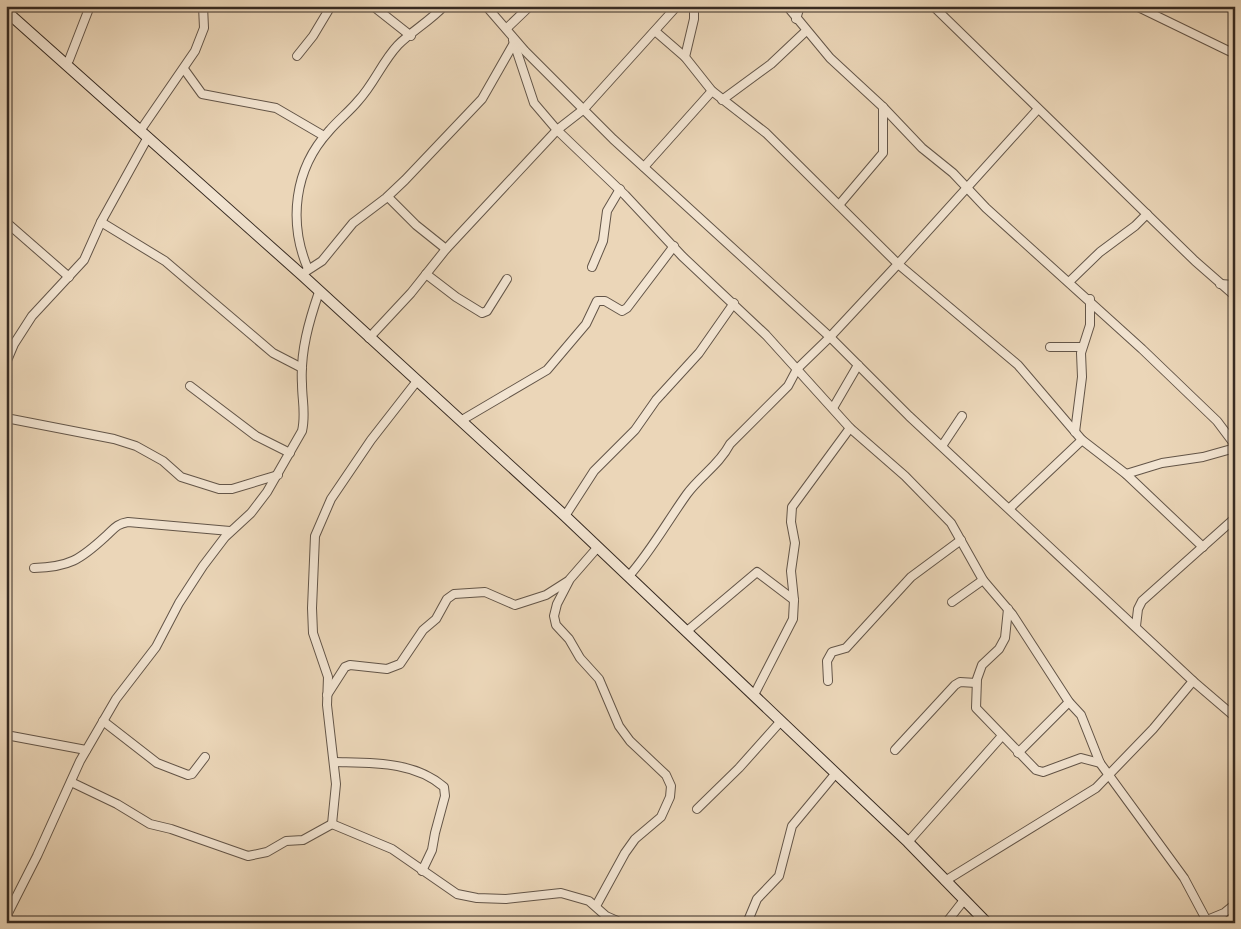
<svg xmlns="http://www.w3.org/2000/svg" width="1241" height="929" font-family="'Libre Bodoni',serif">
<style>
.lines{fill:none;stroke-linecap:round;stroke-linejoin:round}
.stream{stroke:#718077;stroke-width:2}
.street-casing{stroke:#635548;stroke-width:10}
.secondary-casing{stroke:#362a22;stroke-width:12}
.street{stroke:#f2e4d1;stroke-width:8}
.secondary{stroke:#f2e4d1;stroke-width:10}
</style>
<rect width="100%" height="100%" fill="#ebd6b8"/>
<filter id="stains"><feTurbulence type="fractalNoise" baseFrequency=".004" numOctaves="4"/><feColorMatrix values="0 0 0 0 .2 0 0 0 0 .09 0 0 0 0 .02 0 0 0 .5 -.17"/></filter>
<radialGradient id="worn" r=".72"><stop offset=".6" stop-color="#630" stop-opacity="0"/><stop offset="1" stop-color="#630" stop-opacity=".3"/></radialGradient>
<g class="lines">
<polyline class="stream" points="1222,6 1235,13"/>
<g class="street-casing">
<g id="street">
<polyline points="373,6 411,36"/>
<polyline points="486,6 525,51 613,139 830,337 909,416 1193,681 1153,729 1096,788 945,881"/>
<polyline points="787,6 830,58 883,107 922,148 953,173 986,208 1142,349 1217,421 1235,445"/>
<polyline points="933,6 1195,261 1235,296"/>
<polyline points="1136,6 1235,54"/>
<polyline points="796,19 800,6"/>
<polyline points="507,28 530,6"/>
<polyline points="655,31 685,57"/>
<polyline points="513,40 534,103 557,130 625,195 682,256 766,335 850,428 905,476 951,523 983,580 1012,614 1069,702 1081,715 1100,763 1184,878 1208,923"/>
<polyline points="297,56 313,36 331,6"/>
<polyline points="65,64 69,60 90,6"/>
<polyline points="184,69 202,94 276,108 324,136"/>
<polyline points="722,100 771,64 806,31"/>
<polyline points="1038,109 898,264 1018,365 1082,440 1126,474 1203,547"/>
<polyline points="140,131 195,51 204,28 203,6"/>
<polyline points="644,167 712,91"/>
<polyline points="388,197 416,225 446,249"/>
<polyline points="839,205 883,153 883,107"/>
<polyline points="6,222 69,277"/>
<polyline points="101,222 165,261 273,353 302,368"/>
<polyline points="592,267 603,241 607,211 620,189"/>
<path d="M 308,269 C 288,222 294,169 329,131 C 338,120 349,112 358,101 C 374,84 382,62 398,45 C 412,31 430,21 444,6"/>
<polyline points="305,272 322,261 353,223 386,198 405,180 482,99 514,43"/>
<polyline points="426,274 456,297 482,313 487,311 507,279"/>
<polyline points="1069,282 1100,252 1135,226 1147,214"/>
<polyline points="1220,284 1235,285"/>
<polyline points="369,338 411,293 446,249 557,130 584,109 677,6"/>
<polyline points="1050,347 1082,347"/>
<polyline points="6,363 14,344 32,316 84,260 101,222 148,137"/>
<polyline points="190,386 256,436 290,453"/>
<polyline points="833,408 858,365"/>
<polyline points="6,418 114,439 136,446 163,461 181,477 219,489 232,489 278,475"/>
<polyline points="462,420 547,370 586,324 597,301 605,301 622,311 627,308 674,246"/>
<polyline points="1075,432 1082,377 1081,353 1090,325 1090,299"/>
<polyline points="942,446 962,416"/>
<polyline points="1126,474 1162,463 1203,457 1235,448"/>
<polyline points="1010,508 1082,440"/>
<polyline points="565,516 594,471 635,430 656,400 699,353 734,303"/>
<path d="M 34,568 C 69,567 80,560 106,536 C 114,529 116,524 128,522 L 230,531"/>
<path d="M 629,576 C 651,551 667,522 687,494 C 700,476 719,465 730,444 L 788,386 L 797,369 L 830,337 L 898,264 L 766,133 L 712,91 L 685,57 L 694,19 L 694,6"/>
<polyline points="952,602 983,580"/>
<polyline points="1008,609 1005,638 999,649 982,665 977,679 976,708 1036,770 1043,772 1081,758 1100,763"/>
<polyline points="1136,626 1138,609 1142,601 1235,518"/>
<polyline points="687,631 757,572 794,600"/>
<polyline points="828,681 827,661 832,652 846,648 911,577 961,540"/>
<polyline points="1193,681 1235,717"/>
<polyline points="327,695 345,667 350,665 387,669 400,664 423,630 436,619 447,599 454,594 485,592 515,605 546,595 568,581"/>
<polyline points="754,695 793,619 794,600 791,571 795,543 791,522 792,507 850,428"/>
<polyline points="103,721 157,763 188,775 192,774 205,757"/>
<polyline points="6,735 86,750"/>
<polyline points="895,750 955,685 960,682 976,683"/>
<polyline points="1018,753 1069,702"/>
<path d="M 335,762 C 372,763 414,761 444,787 L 445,796 L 435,833 L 432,850 L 422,871"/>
<polyline points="71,782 117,804 150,824 171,829 248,856 267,852 286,841 303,840 332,824"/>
<polyline points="697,809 739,768 781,721"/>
<polyline points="332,824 336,784 327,705 328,677 313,633 312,608 315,536 331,499 371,440 417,381"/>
<polyline points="332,824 392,849 457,894 477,898 506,899 561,893 589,901 606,916 622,923"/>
<polyline points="908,842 1001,737"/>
<polyline points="596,906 625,853 635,839 661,817 670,797 671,786 666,775 630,741 619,726 599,679 580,658 569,639 556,625 554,616 557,604 570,579 597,548"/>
<path d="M 6,917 L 37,856 L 80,761 L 116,699 L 156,647 L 179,603 L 203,566 L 225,537 L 251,513 L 267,492 L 302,431 C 306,414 302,400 302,384 C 300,352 309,321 319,292"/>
<polyline points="1207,920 1224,913 1235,904"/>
<polyline points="747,923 757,899 779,876 792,826 836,773"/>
<polyline points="946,923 964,900"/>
</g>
</g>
<g class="secondary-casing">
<polyline id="secondary" points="6,11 302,275 565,516 908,842 987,923"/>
</g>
<use href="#street" class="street"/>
<use href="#secondary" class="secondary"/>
</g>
<rect width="1241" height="929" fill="none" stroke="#ebd6b8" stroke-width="25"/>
<rect x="8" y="8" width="1226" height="914" fill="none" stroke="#362a22" stroke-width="2.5"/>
<rect x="12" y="12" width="1216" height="904" fill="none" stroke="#362a22"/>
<rect width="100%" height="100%" filter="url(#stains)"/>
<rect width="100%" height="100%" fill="url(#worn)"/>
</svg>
